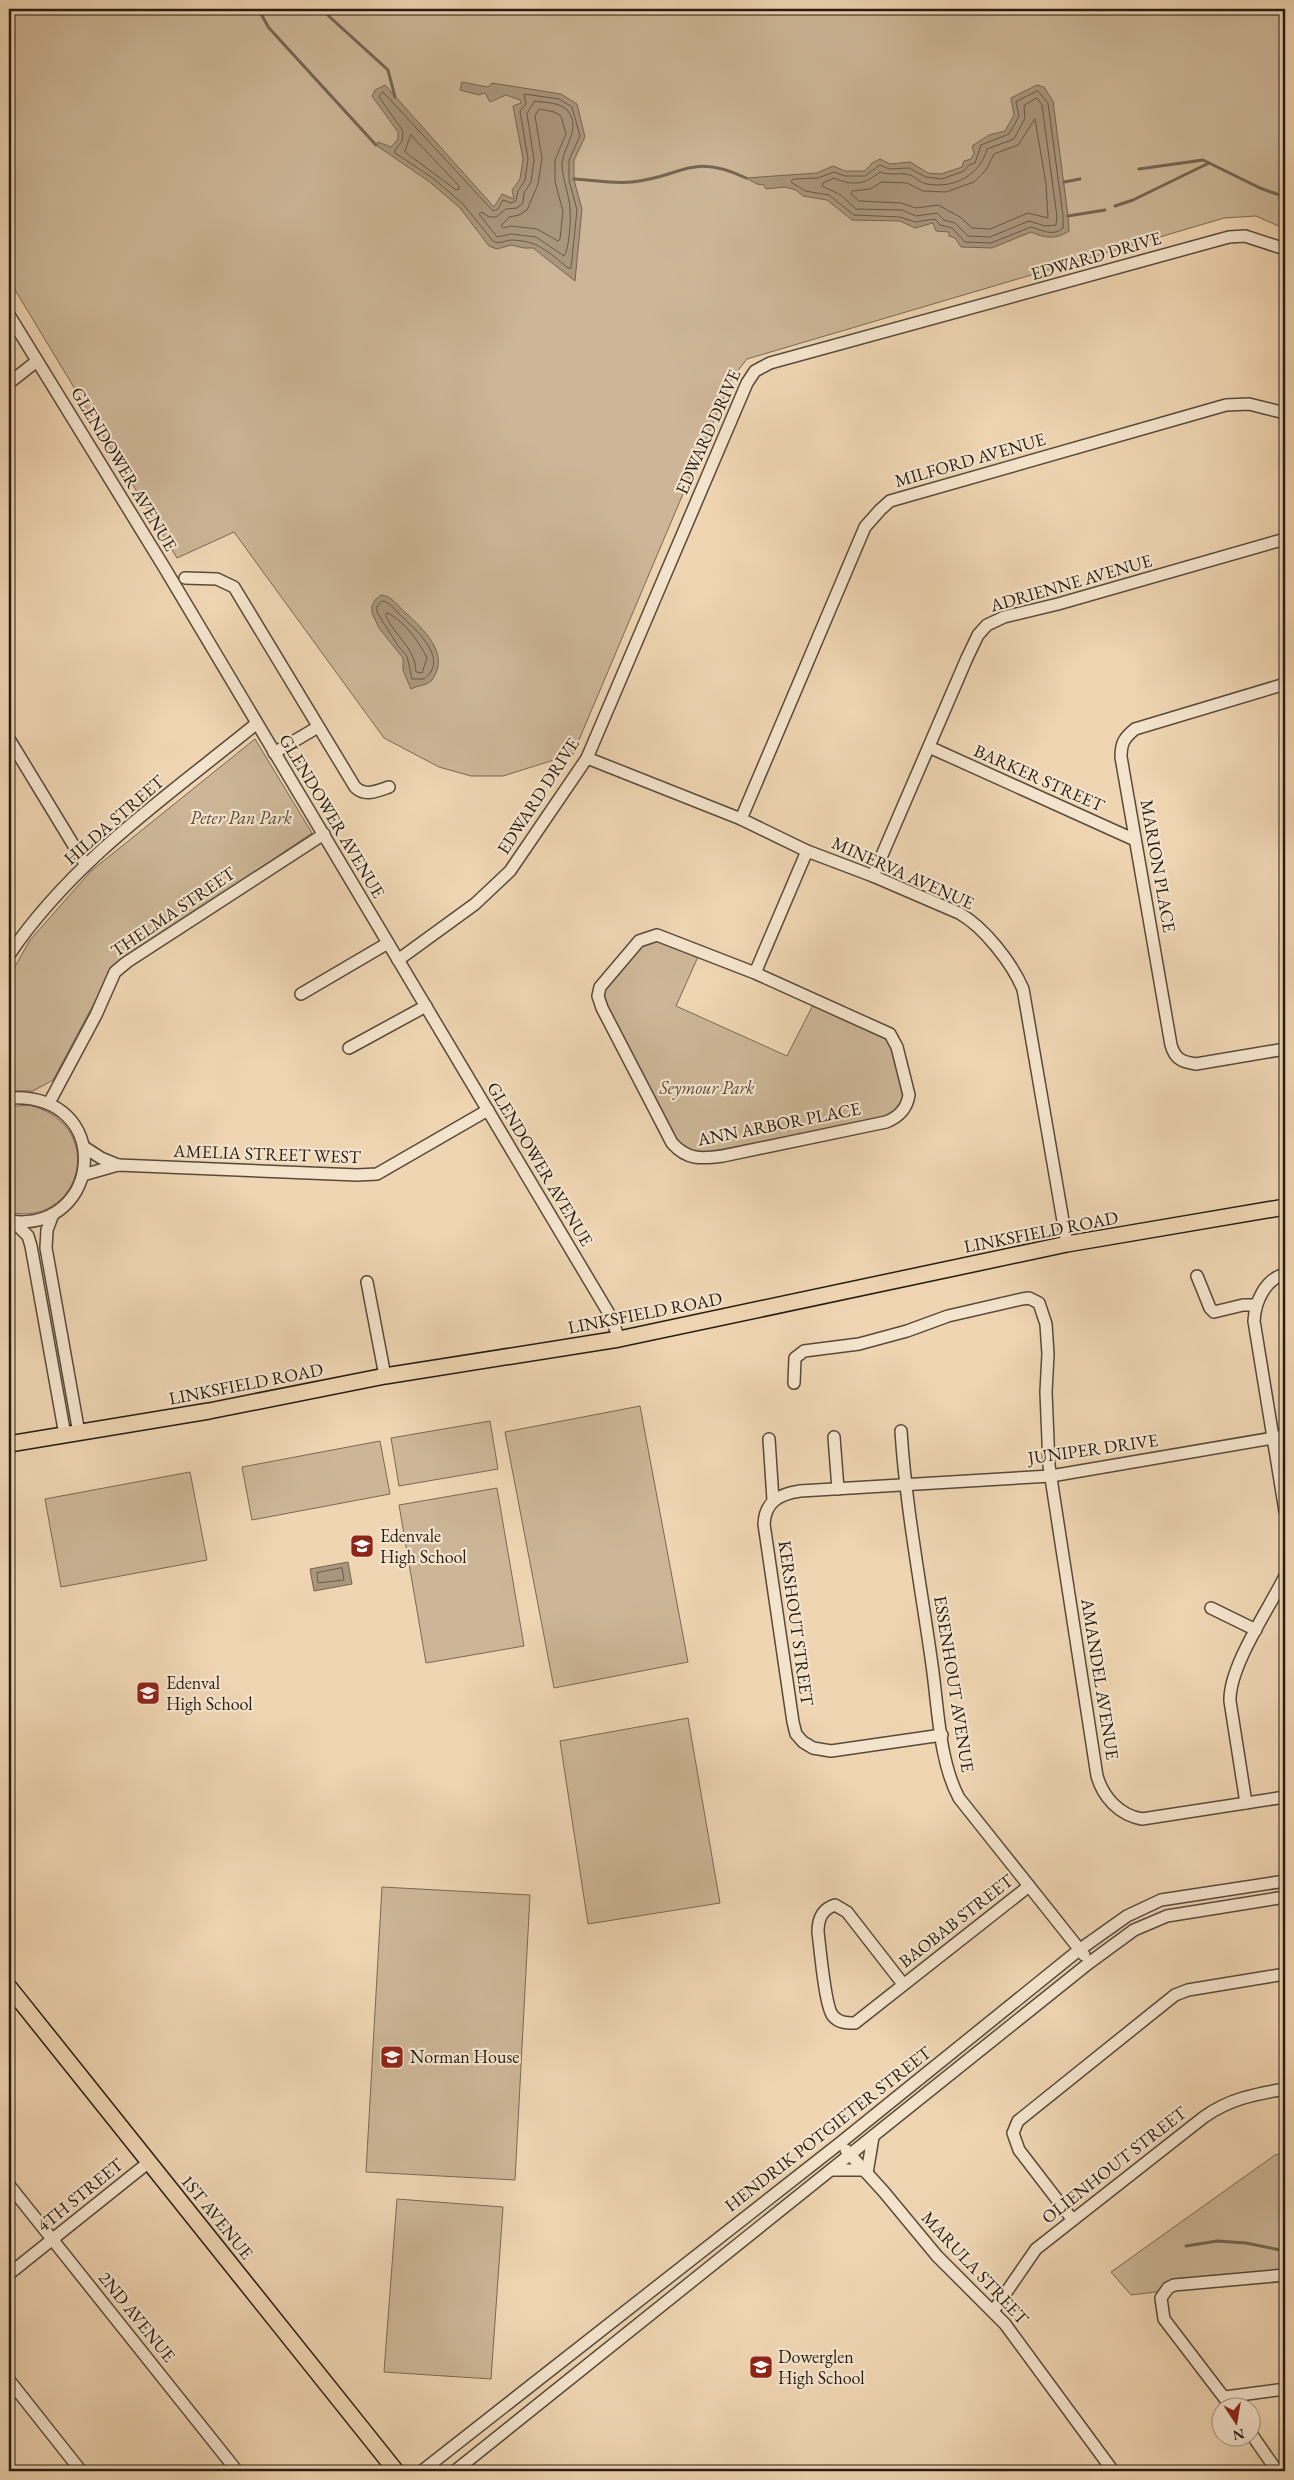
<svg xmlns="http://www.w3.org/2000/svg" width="1294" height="2480" font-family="'EB Garamond',serif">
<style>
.green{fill:#cdb697;stroke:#796955}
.water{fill:#aa967c;stroke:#756552}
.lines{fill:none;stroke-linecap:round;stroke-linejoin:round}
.shore{stroke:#685948;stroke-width:1}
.stream{stroke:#756552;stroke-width:3}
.minor-casing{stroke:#584a3b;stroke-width:14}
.major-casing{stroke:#251c13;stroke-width:18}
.minor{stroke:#f5e4cd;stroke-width:11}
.major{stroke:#efd5b2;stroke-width:15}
.labels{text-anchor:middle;stroke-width:4.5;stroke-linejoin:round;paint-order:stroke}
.street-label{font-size:18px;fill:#251c13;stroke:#f5e4cd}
.park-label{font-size:18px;font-style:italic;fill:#574a3b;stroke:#f5e4cd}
.poi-label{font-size:18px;fill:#251c13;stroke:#f5e4cd;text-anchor:start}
</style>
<rect width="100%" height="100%" fill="#efd5b2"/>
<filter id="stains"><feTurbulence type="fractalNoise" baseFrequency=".004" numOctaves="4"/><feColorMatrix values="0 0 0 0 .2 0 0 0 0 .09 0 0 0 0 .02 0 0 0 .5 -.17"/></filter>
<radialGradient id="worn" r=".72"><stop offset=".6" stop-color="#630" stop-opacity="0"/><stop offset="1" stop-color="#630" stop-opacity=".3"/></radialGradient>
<g class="green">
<polygon points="9,9 1285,9 1285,229 1256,216 1224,218 747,359 732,378 573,754 503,776 471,776 439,767 384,738 234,532 177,558 9,280"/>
<polygon points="255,739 312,833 113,968 53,1080 33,1091 9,1091 9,977 30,940 91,871"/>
<polygon points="660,932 701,950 676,1006 787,1056 813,1005 887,1036 895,1057 904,1102 891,1117 691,1155 665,1143 597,1008 602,977 637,937"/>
<path d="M 29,1105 C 111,1126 79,1229 9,1212 L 9,1107 Z"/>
<polygon points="640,1406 688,1662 554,1688 505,1432"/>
<polygon points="490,1421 498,1469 399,1486 391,1438"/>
<polygon points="380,1441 390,1494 252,1520 242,1467"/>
<polygon points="190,1472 207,1560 61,1587 45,1499"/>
<polygon points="497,1488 524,1646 426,1663 399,1505"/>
<polygon points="688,1718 720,1903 588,1924 560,1741"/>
<polygon points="382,1887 530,1895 515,2180 366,2172"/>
<polygon points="1285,2153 1285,2276 1131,2295 1111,2272 1275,2155"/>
<polygon points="397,2199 503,2207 491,2379 384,2372"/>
</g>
<g class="water">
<polygon points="462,82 488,87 492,83 561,94 577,104 585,137 574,160 574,180 582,209 575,281 533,248 524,248 511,245 497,249 489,246 460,208 431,183 376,145 378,142 391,147 398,139 398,132 372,96 375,90 385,85 494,207 502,194 514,199 512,190 520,179 523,159 513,106 521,103 520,100 506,95 490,102 485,93 479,95 460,90"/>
<path d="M 1037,85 L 1044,87 L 1053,101 L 1068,216 L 1069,231 C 1056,240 1044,238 1031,232 L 992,248 L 961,247 L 955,238 L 949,236 L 949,232 L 936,231 L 933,223 L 915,228 L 900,221 L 852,220 L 827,200 L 803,196 L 796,190 L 785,187 L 766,189 L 764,185 L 757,184 L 746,178 L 817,173 L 833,166 L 845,171 L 865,171 L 872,163 L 880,159 L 890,164 L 910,162 L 928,173 L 941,174 L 962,167 L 964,161 L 971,159 L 974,153 L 972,146 L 989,135 L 1005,131 L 1014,115 L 1011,98 Z"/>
<path d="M 381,595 C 392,596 398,606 406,613 C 423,629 451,654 432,680 C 427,686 418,685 411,689 L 403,670 L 403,658 L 379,628 L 372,613 L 372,606 L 375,600 Z"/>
<polygon points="348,1562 352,1584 314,1591 310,1569"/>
</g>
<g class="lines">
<g class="shore">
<path d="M 1038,91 L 1048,103 L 1063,216 L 1063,228 C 1053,237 1042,230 1031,227 L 991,243 L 965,242 L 952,228 L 940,225 L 935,219 L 915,222 L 900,217 L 854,215 L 829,195 L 805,191 L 791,182 L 793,179 L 818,178 L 834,172 L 845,176 L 865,176 L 880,165 L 889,169 L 909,168 L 926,177 L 942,179 L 964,171 L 969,165 L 975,163 L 981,145 L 1009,134 L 1019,116 L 1016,102 Z"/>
<path d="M 383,92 L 493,211 L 498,209 L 503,200 L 511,203 L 516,201 L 518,191 L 525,180 L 528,159 L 520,111 L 526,104 L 524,94 L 559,99 L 572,107 L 580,136 L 569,160 L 569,180 L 577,210 L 571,268 L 568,268 C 548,252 539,241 512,240 C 505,240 500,245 493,241 L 463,204 L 434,179 L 395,153 L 395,150 L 402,141 L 403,131 L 379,97 Z"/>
<path d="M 1037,98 L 1042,105 L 1057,217 L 1056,225 L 1045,226 L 1029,221 L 990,237 L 968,236 L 955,223 L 944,220 L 937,213 L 916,216 L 902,210 L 856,209 L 841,195 L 822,186 L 823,183 L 834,178 C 853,186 864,185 880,172 C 890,176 901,172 910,175 C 916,177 920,183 927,184 C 954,189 980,175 987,149 L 1014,139 L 1025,118 L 1024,106 Z"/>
<path d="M 535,101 C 545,103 561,102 568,111 C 582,130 562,147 562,166 C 563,182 570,196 570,211 C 571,220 569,250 564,256 L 536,237 L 511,234 L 497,237 L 479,214 L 482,212 L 489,217 L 496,217 L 506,209 L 517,208 L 523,203 L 524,193 L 531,182 L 534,160 L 527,114 Z"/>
<polygon points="540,109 554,112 561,116 566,134 555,160 555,182 563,211 560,239 558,241 537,229 511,226 503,228 501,226 509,217 519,215 527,210 538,184 542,158 535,116"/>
<polygon points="1035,119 1046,184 1048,218 1028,213 990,229 972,228 960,217 938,205 916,208 901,203 859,201 851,194 852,191 870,189 882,182 907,183 923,191 946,192 974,182 986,170 994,154 1018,145"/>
<polygon points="411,135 459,186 459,189 456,190 405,152"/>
<path d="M 382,601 C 389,601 395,610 400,615 C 414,628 451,659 424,679 L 412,679 L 407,656 L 398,646 L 377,612 L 377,607 Z"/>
<path d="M 387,613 C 403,619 420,643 427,658 L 422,673 L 416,672 C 415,647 395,637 386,616 Z"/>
<polygon points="342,1568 344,1580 318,1583 317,1573"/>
</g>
<g class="stream">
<polyline points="258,9 269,28 376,145"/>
<polyline points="321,9 388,70 395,97"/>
<polyline points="1139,169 1203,160 1260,188 1285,197"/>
<path d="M 574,179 C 592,180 613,184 632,182 C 683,177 690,152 746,178"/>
<polyline points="1064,182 1080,179"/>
<polyline points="1115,206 1133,200 1209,163"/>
<polyline points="1068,216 1105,210"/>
<polyline points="1186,2246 1217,2241 1246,2243 1285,2251"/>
</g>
<g class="minor-casing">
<g id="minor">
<polyline points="9,315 164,567 611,1317 619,1339"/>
<polyline points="9,383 37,361"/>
<path d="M 185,578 L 217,579 L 234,587 L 355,787 C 365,797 377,791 389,787"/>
<path d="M 1285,684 L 1135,729 C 1124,738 1121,743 1121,757 L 1171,1045 C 1175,1059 1182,1062 1196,1064 L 1285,1049"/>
<polyline points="9,739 85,864"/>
<polyline points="929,747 1135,840"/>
<polyline points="274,753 318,727"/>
<path d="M 587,758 L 741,819 L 807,851 L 873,876 L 959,913 C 984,927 1012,963 1023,989 L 1067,1244"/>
<polyline points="741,819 865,527 880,510 890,501 1226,405 1249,404 1285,413"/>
<polyline points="873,876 967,658 978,635 987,625 1004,617 1058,604 1285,539"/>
<path d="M 9,955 C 72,861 169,795 256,724"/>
<polyline points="398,960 475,904 510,871 587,758 747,383 755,371 770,363 1229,237 1245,236 1285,249"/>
<path d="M 755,973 L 657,935 L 639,941 L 600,987 L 598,996 L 602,1008 L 672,1143 C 687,1160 701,1159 723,1156 L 886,1122 C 899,1117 907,1108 909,1095 L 897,1047 L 890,1034 L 755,973 L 807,851"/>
<polyline points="301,994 388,943"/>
<polyline points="349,1048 426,1006"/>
<path d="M 9,1098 C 116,1092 103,1234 9,1221"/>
<polyline points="49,1103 96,1015 115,972 127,962 324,834"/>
<polyline points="84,1147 101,1158 118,1165"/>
<polyline points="83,1175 118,1165 357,1175 377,1174 488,1110"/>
<polyline points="53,1214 47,1230 46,1248 79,1433"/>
<polyline points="14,1222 28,1236 31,1246 65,1435"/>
<path d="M 1285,1274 C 1265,1279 1255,1302 1254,1321 L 1285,1511"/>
<polyline points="1197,1276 1210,1308 1214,1312 1243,1305 1255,1305"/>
<polyline points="367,1282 385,1376"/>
<path d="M 794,1383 L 795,1358 L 804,1351 L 859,1344 L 907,1331 L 948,1316 L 1022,1299 L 1029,1298 L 1039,1303 L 1046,1324 L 1048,1354 L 1046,1392 L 1049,1465 L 1097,1776 C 1103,1797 1119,1815 1142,1819 L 1285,1797"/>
<path d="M 901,1431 C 906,1509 921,1586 932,1665 C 938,1706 939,1761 959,1798 L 1084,1955"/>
<polyline points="834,1437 838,1489"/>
<polyline points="769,1439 773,1500"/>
<polyline points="1211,1608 1256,1630"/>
<path d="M 942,1735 L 831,1751 L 813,1748 L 803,1742 L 796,1734 L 793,1722 L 764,1524 C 765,1502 779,1494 800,1491 L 1051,1476 L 1285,1436"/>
<path d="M 1246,1803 L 1230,1701 C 1229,1666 1269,1609 1285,1576"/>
<path d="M 903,1984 L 847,1912 L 835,1905 C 822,1909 818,1919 818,1932 C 820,1947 825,2007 833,2016 C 839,2023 847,2023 855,2023 L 1029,1886"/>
<polyline points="846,2150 884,2192 937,2256 1005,2324 1113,2471"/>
<polyline points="832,2170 865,2170"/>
<polyline points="867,2173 873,2137"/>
<polyline points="9,2185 237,2471"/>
<polyline points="1072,2219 1019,2150 1013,2133 1018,2121 1175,1995 1188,1990 1285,1974"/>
<polyline points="9,2274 149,2162"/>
<path d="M 994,2310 L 1036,2249 L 1204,2117 C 1229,2099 1255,2094 1285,2089"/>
<polyline points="9,2380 81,2471"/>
<polyline points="1225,2397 1285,2389"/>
<polyline points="1232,2408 1164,2319 1161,2298 1168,2288 1174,2285 1285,2275"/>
<polyline points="1252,2435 1277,2471"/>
<polyline points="422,2471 840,2143 1079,1950 1127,1916 1161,1900 1285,1881"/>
<polyline points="455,2471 1089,1963 1134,1930 1167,1916 1285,1897"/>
</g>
</g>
<g class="major-casing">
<g id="major">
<polyline points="9,1444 209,1411 385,1376 619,1339 1067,1244 1285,1207"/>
<polyline points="9,1987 396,2471"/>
</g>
</g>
<use href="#minor" class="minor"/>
<use href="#major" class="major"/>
</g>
<defs>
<g id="school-square" transform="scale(1.25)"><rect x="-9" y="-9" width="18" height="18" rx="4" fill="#8f2418" stroke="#f5e4cd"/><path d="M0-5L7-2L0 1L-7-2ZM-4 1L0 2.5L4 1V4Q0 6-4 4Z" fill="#fff"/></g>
</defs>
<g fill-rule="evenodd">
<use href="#school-square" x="362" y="1546"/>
<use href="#school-square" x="148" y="1693"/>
<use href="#school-square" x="392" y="2057"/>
<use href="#school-square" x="761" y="2367"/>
</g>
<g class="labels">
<g class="street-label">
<text transform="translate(1096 256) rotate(-16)" y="6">EDWARD DRIVE</text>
<text transform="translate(708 432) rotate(-66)" y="6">EDWARD DRIVE</text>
<text transform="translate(970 460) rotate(-16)" y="6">MILFORD AVENUE</text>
<text transform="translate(124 469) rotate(59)" y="6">GLENDOWER AVENUE</text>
<text transform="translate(1071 583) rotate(-16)" y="6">ADRIENNE AVENUE</text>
<text transform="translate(1039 778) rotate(24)" y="6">BARKER STREET</text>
<text transform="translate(538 796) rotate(-57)" y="6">EDWARD DRIVE</text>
<text transform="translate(332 816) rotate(59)" y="6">GLENDOWER AVENUE</text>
<text transform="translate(114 820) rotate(-41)" y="6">HILDA STREET</text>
<text transform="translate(1158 866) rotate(80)" y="6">MARION PLACE</text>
<text transform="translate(903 873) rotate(24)" y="6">MINERVA AVENUE</text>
<text transform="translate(173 912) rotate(-34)" y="6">THELMA STREET</text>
<text transform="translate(779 1124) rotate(-11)" y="6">ANN ARBOR PLACE</text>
<text transform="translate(267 1154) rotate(2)" y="6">AMELIA STREET WEST</text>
<text transform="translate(540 1164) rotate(59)" y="6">GLENDOWER AVENUE</text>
<text transform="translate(1041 1232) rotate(-11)" y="6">LINKSFIELD ROAD</text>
<text transform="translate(645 1313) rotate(-11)" y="6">LINKSFIELD ROAD</text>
<text transform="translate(246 1384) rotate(-11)" y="6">LINKSFIELD ROAD</text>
<text transform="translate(1093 1449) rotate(-8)" y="6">JUNIPER DRIVE</text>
<text transform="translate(796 1623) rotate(82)" y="6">KERSHOUT STREET</text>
<text transform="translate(1100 1679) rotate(81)" y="6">AMANDEL AVENUE</text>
<text transform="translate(954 1684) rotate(81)" y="6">ESSENHOUT AVENUE</text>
<text transform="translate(956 1921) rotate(-38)" y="6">BAOBAB STREET</text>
<text transform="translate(828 2129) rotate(-38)" y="6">HENDRIK POTGIETER STREET</text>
<text transform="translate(1114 2165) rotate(-38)" y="6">OLIENHOUT STREET</text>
<text transform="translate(80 2195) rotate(-39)" y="6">4TH STREET</text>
<text transform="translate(217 2217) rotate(51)" y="6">1ST AVENUE</text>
<text transform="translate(975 2268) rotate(47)" y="6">MARULA STREET</text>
<text transform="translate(137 2317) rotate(51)" y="6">2ND AVENUE</text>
</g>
<g class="park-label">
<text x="241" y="824">Peter Pan Park</text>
<text x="707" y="1094">Seymour Park</text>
</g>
<g class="poi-label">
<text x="380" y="1542">Edenvale<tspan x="380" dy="21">High School</tspan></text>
<text x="166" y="1689">Edenval<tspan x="166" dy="21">High School</tspan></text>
<text x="410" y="2063">Norman House</text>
<text x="778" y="2363">Dowerglen<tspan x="778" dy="21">High School</tspan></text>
</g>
</g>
<rect width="1294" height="2480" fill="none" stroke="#efd5b2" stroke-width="30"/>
<rect x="10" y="10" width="1274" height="2460" fill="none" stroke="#251c13" stroke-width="2.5"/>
<rect x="15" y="15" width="1264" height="2450" fill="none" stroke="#251c13"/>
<g transform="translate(1236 2422) rotate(168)"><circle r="24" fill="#f5e4cd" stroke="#a29483"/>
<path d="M0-4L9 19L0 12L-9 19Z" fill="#8f2418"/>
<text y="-8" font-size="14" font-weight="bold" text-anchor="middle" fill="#251c13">N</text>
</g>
<rect width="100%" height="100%" filter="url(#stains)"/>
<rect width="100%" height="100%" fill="url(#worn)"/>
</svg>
